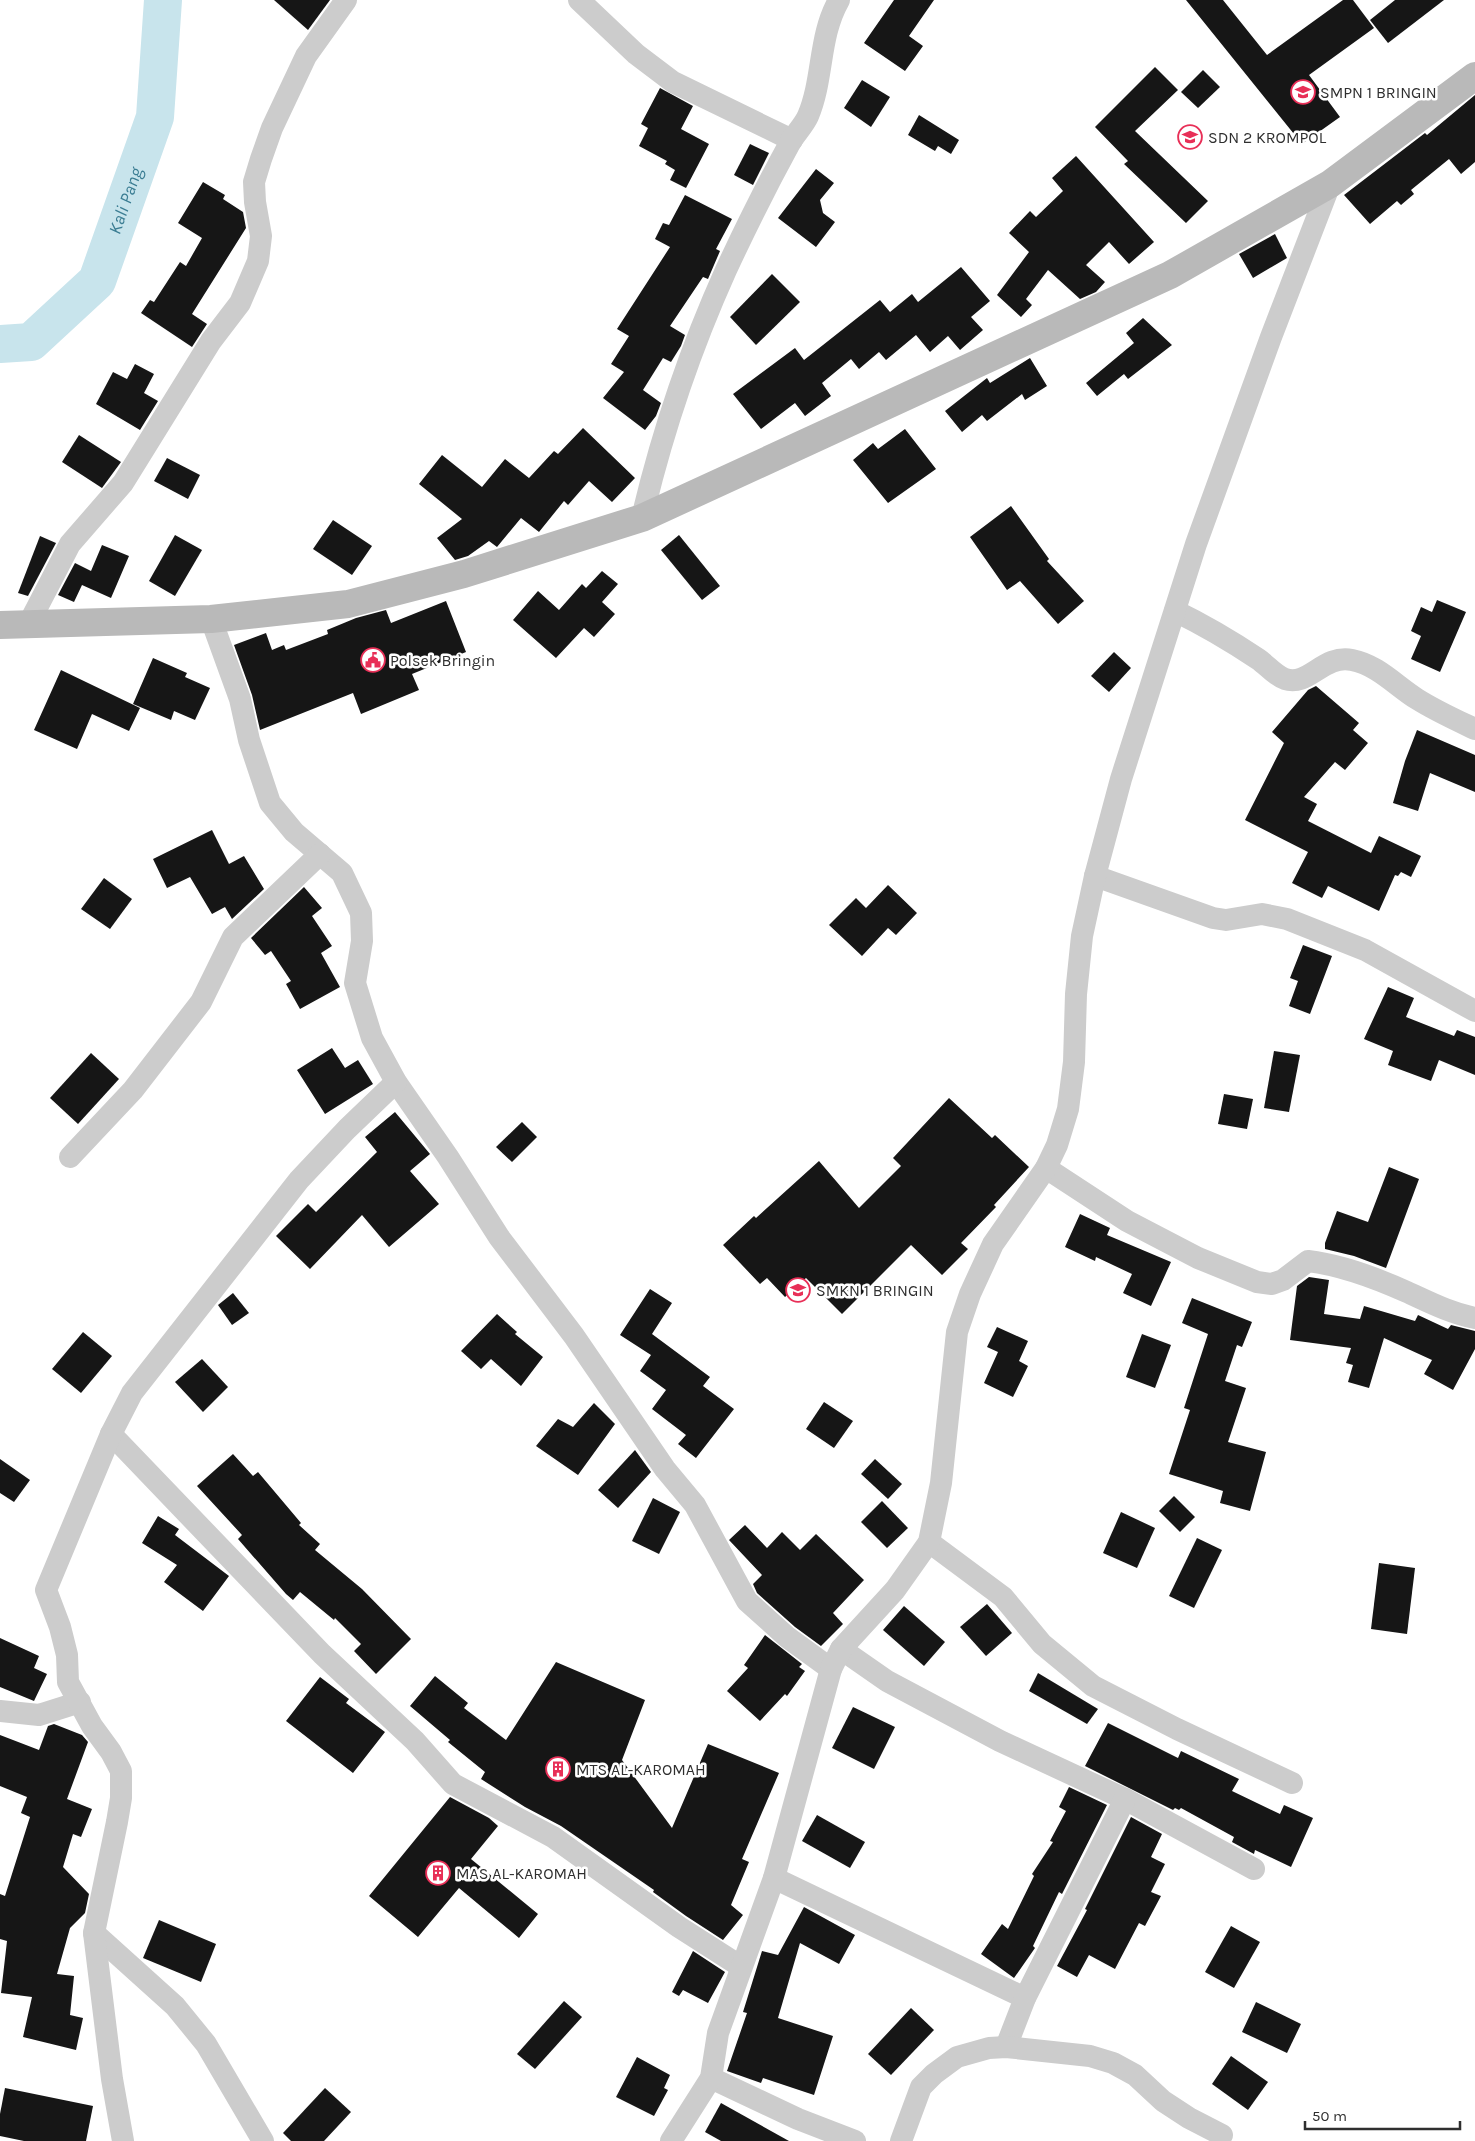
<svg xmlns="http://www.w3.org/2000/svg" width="1475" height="2141" font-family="Karla,sans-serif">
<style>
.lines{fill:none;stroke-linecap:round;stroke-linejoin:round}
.river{stroke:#c8e4ec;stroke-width:38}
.building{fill:#161616}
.street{stroke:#ccc;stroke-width:22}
.secondary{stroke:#b9b9b9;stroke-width:28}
.labels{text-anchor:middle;stroke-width:5;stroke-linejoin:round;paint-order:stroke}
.poi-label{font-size:16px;fill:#2f2f2f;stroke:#fff;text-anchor:start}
.water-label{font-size:18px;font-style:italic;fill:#3b7d93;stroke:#fff}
</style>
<rect width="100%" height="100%" fill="#fff"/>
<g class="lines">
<path class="river" id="s1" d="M 0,344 L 31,342 L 97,281 L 155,117 L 163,0"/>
</g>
<g class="building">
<polygon points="274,0 330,0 308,30"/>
<polygon points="894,0 934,0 909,36 923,46 905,71 864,43"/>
<polygon points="1186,0 1223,0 1267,55 1343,0 1353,0 1374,28 1309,75 1340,117 1302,144"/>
<polygon points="1395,0 1444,0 1388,43 1370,20"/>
<polygon points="1155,67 1178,90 1135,131 1208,201 1186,223 1124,164 1128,161 1095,127"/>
<polygon points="1203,70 1220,87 1198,108 1181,92"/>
<polygon points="862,80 890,97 871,127 844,108"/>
<polygon points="660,88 693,106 681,129 709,144 686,188 670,180 675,170 665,164 667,161 639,146 648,128 641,124"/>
<polygon points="1475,95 1475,162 1461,174 1449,159 1411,190 1414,194 1401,205 1397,201 1370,224 1344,195 1425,133 1427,135"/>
<polygon points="919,115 959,140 951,154 938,146 935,151 908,135"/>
<polygon points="750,144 769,153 753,185 734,175"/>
<polygon points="1076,156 1154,242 1129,264 1109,242 1086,265 1105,282 1096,292 1080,299 1048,270 1026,299 1032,305 1021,317 997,295 1029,252 1009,233 1030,211 1036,217 1063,191 1052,178"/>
<polygon points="816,169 834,183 820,200 823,213 835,222 816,247 778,218"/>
<polygon points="203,182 225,195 223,199 243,212 246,228 192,314 207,324 192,347 141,313 150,300 154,302 180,262 186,266 202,238 178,223"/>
<polygon points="685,195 732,219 716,249 720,251 708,279 703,277 670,326 685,335 681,346 671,362 663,358 643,390 661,403 656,416 645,430 603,398 624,372 611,364 629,336 617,329 670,247 655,239 663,223 669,225"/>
<polygon points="1275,234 1287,258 1253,278 1239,254"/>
<polygon points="961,267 990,301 971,317 983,330 960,350 948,336 930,352 916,335 886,360 879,352 859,369 851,359 822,383 831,396 805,416 795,403 761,429 733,394 795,348 804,360 880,300 890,312 912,294 918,302"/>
<polygon points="772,274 800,302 756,345 730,317"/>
<polygon points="1143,318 1172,345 1128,379 1124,374 1097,396 1086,383 1134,343 1126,333"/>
<polygon points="1030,358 1047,386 1025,400 1022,394 987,421 982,415 962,432 945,411 987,378 990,383"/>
<polygon points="135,364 154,374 144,393 158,401 140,430 96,404 113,372 127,379"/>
<polygon points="583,428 635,478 612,502 589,481 568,505 564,501 539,532 521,518 497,547 489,541 468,556 455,560 437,538 462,519 419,484 442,455 482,487 505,459 529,478 554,451 558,454"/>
<polygon points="905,429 936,469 888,503 853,460 873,443 878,449"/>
<polygon points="79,435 121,462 102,488 62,462"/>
<polygon points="167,458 200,475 188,499 154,481"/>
<polygon points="1011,506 1049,559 1047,561 1084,601 1058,624 1020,581 1007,590 970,537"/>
<polygon points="333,520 372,546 352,575 313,549"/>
<polygon points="175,535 202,550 175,596 149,581"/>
<polygon points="679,535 720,586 702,600 661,550"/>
<polygon points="40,536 56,543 28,596 18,593"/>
<polygon points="102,545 129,556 111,598 82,585 74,602 58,595 75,563 91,571"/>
<polygon points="602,571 618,584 602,602 615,614 594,637 584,628 556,658 513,620 538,591 559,610 582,584 586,588"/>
<polygon points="1437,600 1466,612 1440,672 1411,659 1421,636 1411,631 1421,607 1432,612"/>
<polygon points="446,601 466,652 412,674 419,690 361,714 353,693 260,730 252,695 234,645 266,633 272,650 284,645 286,650 328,634 327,630 356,618 386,610 391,623"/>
<polygon points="1114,652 1131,668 1109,692 1091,676"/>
<polygon points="153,658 187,673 185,677 210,688 195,720 174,711 171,720 133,704"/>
<polygon points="61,670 140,708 129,731 92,714 77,749 34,730"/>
<polygon points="1316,686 1359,723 1353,730 1368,743 1345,770 1335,762 1304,797 1317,804 1308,821 1371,853 1379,836 1421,856 1411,877 1401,872 1398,876 1395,875 1379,911 1328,886 1322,898 1292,883 1308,852 1245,820 1284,743 1272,732 1308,690"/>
<polygon points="1417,730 1475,755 1475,792 1430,773 1418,811 1393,803 1405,761"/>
<polygon points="212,830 229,864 244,856 264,889 232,919 225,907 212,914 190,877 167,888 153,859"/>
<polygon points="104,878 132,899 110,929 81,909"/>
<polygon points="888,885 917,913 896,935 888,928 862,956 829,925 856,898 866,908"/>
<polygon points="304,887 322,908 312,916 332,946 321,953 340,987 300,1009 286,984 291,981 271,951 265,955 251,938"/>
<polygon points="1303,945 1332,956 1310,1014 1289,1006 1298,981 1290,978"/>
<polygon points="1388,987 1414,998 1406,1017 1454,1036 1457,1030 1475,1037 1475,1075 1439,1060 1431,1081 1388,1065 1393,1051 1364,1039"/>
<polygon points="332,1048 345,1068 358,1060 373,1084 325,1114 297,1070"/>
<polygon points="1274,1051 1300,1055 1289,1112 1264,1108"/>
<polygon points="91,1053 119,1079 78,1124 50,1098"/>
<polygon points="1224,1094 1253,1099 1247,1129 1218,1124"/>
<polygon points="949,1098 992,1138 995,1135 1029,1167 994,1205 996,1207 961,1243 968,1249 942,1275 911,1245 842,1314 806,1278 785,1297 767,1278 760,1284 723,1245 754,1216 756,1218 819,1161 859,1208 901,1166 893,1158"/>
<polygon points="395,1112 430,1154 410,1171 439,1204 389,1247 362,1215 310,1269 276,1236 308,1204 316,1212 377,1152 365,1137"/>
<polygon points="522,1122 537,1137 512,1162 496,1147"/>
<polygon points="1389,1167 1419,1179 1386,1268 1354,1256 1325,1249 1325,1243 1337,1211 1368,1222"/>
<polygon points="1080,1214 1110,1228 1107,1235 1171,1262 1151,1306 1123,1293 1132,1274 1096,1257 1095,1261 1065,1247"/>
<polygon points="1309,1277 1329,1280 1324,1314 1360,1319 1364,1306 1415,1321 1418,1315 1448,1329 1451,1325 1475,1331 1475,1349 1453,1390 1424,1374 1432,1360 1384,1338 1369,1388 1348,1382 1353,1365 1346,1363 1351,1348 1290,1340 1297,1286"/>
<polygon points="650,1289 672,1303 652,1334 710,1377 703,1386 734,1409 696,1458 678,1444 686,1435 652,1409 666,1390 640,1371 651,1355 620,1335"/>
<polygon points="233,1293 249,1313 232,1325 218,1305"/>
<polygon points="1192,1298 1252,1322 1242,1347 1237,1345 1225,1381 1246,1388 1228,1442 1266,1452 1250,1511 1220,1503 1223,1491 1169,1474 1190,1410 1184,1408 1208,1334 1182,1323"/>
<polygon points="497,1314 517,1332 515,1334 543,1357 521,1386 491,1359 481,1369 461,1351"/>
<polygon points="997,1327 1028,1341 1019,1361 1028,1366 1013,1397 984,1383 998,1352 987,1347"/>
<polygon points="83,1332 112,1356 81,1393 52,1369"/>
<polygon points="1142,1334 1171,1345 1155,1388 1126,1377"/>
<polygon points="202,1359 228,1387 203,1412 175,1382"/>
<polygon points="824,1402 853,1421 834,1448 806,1429"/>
<polygon points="594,1403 615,1424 578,1475 536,1446 558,1419 573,1427"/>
<polygon points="635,1450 651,1472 618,1508 598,1490"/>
<polygon points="233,1454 253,1476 258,1472 301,1523 299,1525 320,1544 315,1550 362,1589 411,1639 376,1674 354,1651 361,1644 335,1618 334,1620 300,1592 293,1600 286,1594 238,1539 242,1535 197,1486"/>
<polygon points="0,1459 30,1480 14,1502 0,1493"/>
<polygon points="875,1459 902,1484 888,1499 861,1474"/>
<polygon points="1174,1496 1195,1517 1180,1532 1159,1511"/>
<polygon points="653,1498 680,1512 659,1554 632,1541"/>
<polygon points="882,1501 908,1528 887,1548 861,1522"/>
<polygon points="1121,1512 1155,1528 1137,1568 1103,1553"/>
<polygon points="158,1516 179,1529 175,1535 229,1576 203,1611 164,1582 177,1565 142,1543"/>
<polygon points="745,1525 767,1548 782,1532 800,1550 816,1534 864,1580 833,1613 843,1624 821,1646 795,1627 757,1593 753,1584 762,1575 729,1540"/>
<polygon points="1197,1538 1222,1550 1194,1608 1169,1596"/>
<polygon points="1379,1563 1415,1568 1407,1634 1371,1629"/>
<polygon points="987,1604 1012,1633 986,1656 960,1627"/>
<polygon points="904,1606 945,1642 924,1666 883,1630"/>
<polygon points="765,1635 802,1664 799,1667 805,1671 787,1696 785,1694 760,1721 727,1691 748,1668 744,1665"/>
<polygon points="0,1638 39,1656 34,1668 47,1674 34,1701 0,1687"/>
<polygon points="556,1662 645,1700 622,1760 672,1828 708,1744 779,1773 742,1859 749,1862 731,1905 743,1915 723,1940 686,1916 653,1892 654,1890 561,1826 525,1807 481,1779 485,1772 448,1742 450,1740 410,1706 435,1676 468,1703 464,1708 506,1740"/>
<polygon points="1038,1673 1098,1709 1087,1724 1029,1691"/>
<polygon points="320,1677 349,1699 346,1703 385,1732 353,1773 286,1721"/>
<polygon points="853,1707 895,1727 874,1769 832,1748"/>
<polygon points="1108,1723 1178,1758 1181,1751 1239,1779 1232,1791 1280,1814 1284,1805 1313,1818 1291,1867 1255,1850 1254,1854 1232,1842 1234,1837 1181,1808 1179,1810 1175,1808 1173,1810 1085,1766"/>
<polygon points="54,1724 82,1735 88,1742 67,1799 92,1809 81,1837 73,1834 63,1867 89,1894 85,1913 70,1928 57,1974 74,1976 70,2015 83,2018 76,2050 23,2037 32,1997 1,1993 7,1941 0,1939 0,1894 5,1896 30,1817 21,1813 27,1797 0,1786 0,1735 39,1750 48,1726"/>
<polygon points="1069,1787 1107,1805 1062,1894 1059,1892 1033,1946 1035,1948 1014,1978 981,1954 1002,1924 1008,1929 1034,1876 1032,1874 1053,1842 1050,1841 1066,1811 1059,1807"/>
<polygon points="450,1797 489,1818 498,1826 471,1859 538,1914 519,1938 459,1888 418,1937 369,1896"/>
<polygon points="817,1815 865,1842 850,1868 802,1841"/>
<polygon points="1131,1817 1162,1834 1151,1857 1165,1864 1151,1892 1161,1896 1145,1926 1139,1923 1115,1969 1089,1955 1077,1977 1057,1966 1087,1910 1085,1909"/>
<polygon points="804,1907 855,1935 839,1964 800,1943 778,2018 833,2036 814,2095 763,2078 761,2083 727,2071 747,2013 743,2012 762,1951 778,1955"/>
<polygon points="159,1920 216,1944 201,1982 143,1958"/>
<polygon points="1231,1926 1260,1942 1234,1988 1205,1972"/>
<polygon points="693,1951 725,1972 708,2003 683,1990 679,1996 672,1992"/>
<polygon points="564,2001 582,2017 535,2069 517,2054"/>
<polygon points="1256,2002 1301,2024 1287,2053 1242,2032"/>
<polygon points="911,2008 934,2030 891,2075 868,2054"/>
<polygon points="1231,2056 1268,2082 1248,2110 1212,2084"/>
<polygon points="637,2057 670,2075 664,2088 668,2090 654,2116 616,2097"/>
<polygon points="5,2088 93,2106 86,2141 24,2141 0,2136 0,2114"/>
<polygon points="325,2088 351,2112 324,2141 291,2141 283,2133"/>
<polygon points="721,2103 789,2141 721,2141 705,2132"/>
</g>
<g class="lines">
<g class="street">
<polyline points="579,0 636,54 673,82 792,140"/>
<path d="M 642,518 C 662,433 690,350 726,270 C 746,227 768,183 791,141 C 796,133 804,125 808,116 C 824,78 818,37 839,0"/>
<path d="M 1175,611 C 1204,625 1231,641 1258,659 C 1267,665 1274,675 1285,679 C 1309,687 1323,654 1352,660 C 1378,665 1396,686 1417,699 C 1436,711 1456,720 1475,729"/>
<polyline points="211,619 240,699 249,740 270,803 294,832 342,873 361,913 362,941 355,983 372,1038 396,1082 448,1157 499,1237 574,1336 665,1469 695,1505 747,1601 787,1637 831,1669"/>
<polyline points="29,623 70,544 123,483 211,341 240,303 258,261 261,236 255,202 254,182 261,159 272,128 306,56 346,0"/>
<polyline points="1095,876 1213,918 1226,920 1262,914 1287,919 1365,950 1475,1011"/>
<polyline points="70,1157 133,1090 201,1002 233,937 320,854"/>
<path d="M 1046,1168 L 1127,1221 L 1198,1258 L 1257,1282 L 1272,1284 L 1283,1280 L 1308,1261 C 1341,1265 1376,1278 1407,1292 C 1429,1302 1450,1313 1475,1318"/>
<polyline points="111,1434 322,1654 415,1741 453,1784 553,1837 679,1927 740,1966"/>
<polyline points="929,1542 1003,1597 1042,1644 1093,1686 1177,1729 1292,1783"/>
<polyline points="841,1649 887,1681 1000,1741 1125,1799 1254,1869"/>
<polyline points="0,1711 39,1715 80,1702"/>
<polyline points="774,1878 1025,1998"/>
<polyline points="94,1933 175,2006 206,2044 263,2141"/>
<polyline points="1006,2047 1025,1998 1125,1799"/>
<polyline points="711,2078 798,2119 855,2141"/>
<polyline points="123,2141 112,2079 94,1933 117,1822 121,1798 121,1771 111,1752 92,1726 68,1682 67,1655 60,1627 46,1590 111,1434 132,1393 299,1180 347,1129 396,1082"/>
<polyline points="671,2141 711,2078 718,2033 774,1878 831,1669 841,1649 895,1590 929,1542 941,1483 957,1332 970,1294 993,1244 1046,1168 1057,1145 1068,1109 1074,1062 1076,994 1082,936 1095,876 1121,779 1196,544 1271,337 1330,184"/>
<polyline points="901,2141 921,2087 934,2074 957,2057 989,2048 1006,2047 1090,2056 1113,2063 1135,2075 1163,2101 1189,2118 1222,2135"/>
</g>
<polyline class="secondary" points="0,625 211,619 348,604 464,574 642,518 1170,275 1330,184 1475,76"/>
</g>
<defs>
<g id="school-ring" transform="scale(1.25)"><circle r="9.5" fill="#fff" stroke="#e82f57" stroke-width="1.5"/><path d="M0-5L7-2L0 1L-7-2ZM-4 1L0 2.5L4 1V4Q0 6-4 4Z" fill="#e82f57"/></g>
<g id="civic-ring" transform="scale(1.25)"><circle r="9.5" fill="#fff" stroke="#e82f57" stroke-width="1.5"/><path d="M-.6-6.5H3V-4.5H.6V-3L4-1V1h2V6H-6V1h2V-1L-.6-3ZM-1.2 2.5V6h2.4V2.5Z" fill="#e82f57"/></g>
<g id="building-ring" transform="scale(1.25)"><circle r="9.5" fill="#fff" stroke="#e82f57" stroke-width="1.5"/><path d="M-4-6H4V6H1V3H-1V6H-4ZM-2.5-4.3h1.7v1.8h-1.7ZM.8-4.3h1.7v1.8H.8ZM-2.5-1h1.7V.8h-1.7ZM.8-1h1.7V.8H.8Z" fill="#e82f57"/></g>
</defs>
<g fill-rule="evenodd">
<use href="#school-ring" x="1303" y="92"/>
<use href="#school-ring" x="1190" y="137"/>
<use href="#civic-ring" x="373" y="660"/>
<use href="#school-ring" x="798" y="1290"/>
<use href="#building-ring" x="558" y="1769"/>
<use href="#building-ring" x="438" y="1873"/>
</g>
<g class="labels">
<g class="poi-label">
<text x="1320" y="98">SMPN 1 BRINGIN</text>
<text x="1208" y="143">SDN 2 KROMPOL</text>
<text x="390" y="666">Polsek Bringin</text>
<text x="816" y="1296">SMKN 1 BRINGIN</text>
<text x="576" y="1775">MTS AL-KAROMAH</text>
<text x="456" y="1879">MAS AL-KAROMAH</text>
</g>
<g class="water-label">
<text dy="6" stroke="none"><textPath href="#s1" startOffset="206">Kali Pang</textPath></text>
</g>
</g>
<path d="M1305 2121v8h155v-8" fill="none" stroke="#2f2f2f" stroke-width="2.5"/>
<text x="1312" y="2121" font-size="15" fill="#2f2f2f" stroke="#ffffff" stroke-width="4" paint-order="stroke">50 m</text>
</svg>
